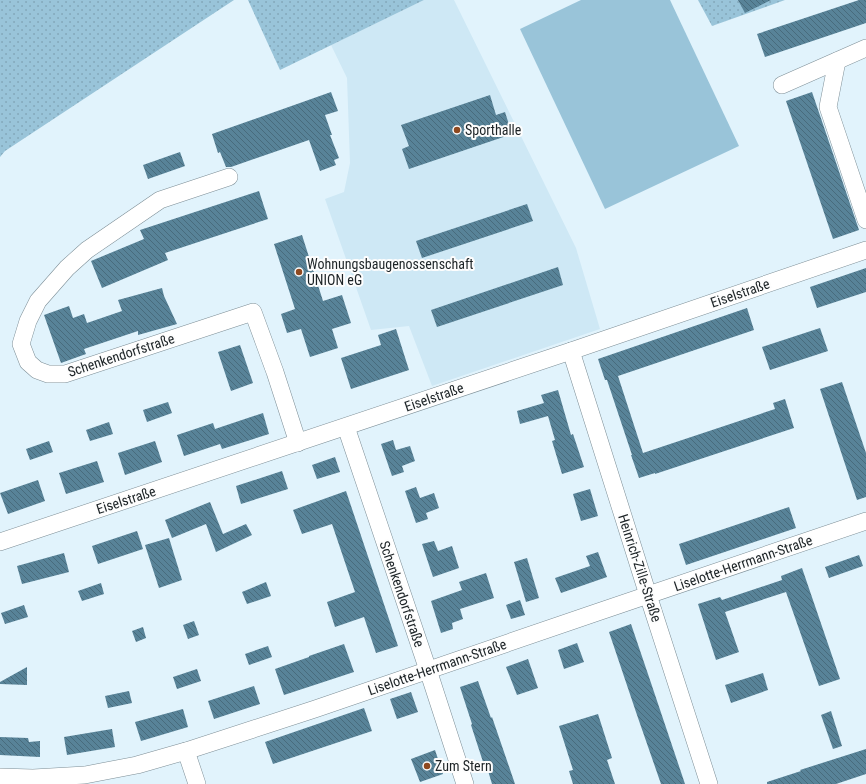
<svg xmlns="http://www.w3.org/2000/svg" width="866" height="784" font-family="'Roboto Condensed',sans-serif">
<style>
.built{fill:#cee8f5}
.garden{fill:url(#garden-dots)}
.pitch{fill:#99c4d9}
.building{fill:url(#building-back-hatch)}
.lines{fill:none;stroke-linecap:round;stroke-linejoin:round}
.minor-casing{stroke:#7d8e96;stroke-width:18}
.minor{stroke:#fff;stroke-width:17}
.poi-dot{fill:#8e4920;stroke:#fdfdfd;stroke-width:1.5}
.labels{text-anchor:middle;stroke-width:4;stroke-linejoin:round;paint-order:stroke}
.poi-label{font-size:14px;fill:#1c2326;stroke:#fdfdfd;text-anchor:start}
.street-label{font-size:14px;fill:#1c2326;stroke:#fdfdfd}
</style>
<defs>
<pattern id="garden-dots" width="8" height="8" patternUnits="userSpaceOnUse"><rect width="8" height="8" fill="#99c4d9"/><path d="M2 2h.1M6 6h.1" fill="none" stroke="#83a8ba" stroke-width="1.8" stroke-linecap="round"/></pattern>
<pattern id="building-back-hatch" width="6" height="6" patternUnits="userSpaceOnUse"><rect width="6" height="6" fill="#588398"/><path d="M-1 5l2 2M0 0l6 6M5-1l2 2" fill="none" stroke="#486b7c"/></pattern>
</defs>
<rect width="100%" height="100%" fill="#e1f3fc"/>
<polygon class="built" points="424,0 454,0 576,248 600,329 432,386 409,326 371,330 325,199 344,192 350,163 347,78 331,45"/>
<g class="garden">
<polygon points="0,0 234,0 5,151 0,157"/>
<polygon points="248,0 424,0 280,70"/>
<polygon points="698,0 785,0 712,26"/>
</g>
<polygon class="pitch" points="581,0 670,0 739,146 605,209 520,29"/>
<g class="building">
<polygon points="738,0 771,0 745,13"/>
<polygon points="859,0 866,0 866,23 765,57 757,34"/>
<polygon points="331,92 338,111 325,115 332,135 330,135 339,158 334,160 336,165 320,171 309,140 231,167 226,167 220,152 218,153 212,134"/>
<polygon points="812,92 859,230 833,239 786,101"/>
<polygon points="490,95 496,115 505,112 512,134 409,169 402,149 409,146 401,125"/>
<polygon points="180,152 185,166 148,179 143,165"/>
<polygon points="259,191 268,219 165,253 168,260 102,288 91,261 144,239 140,230"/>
<polygon points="527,204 533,221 422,258 416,241"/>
<polygon points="302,235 323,301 342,295 351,323 332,329 338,348 310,357 301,329 287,333 281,314 295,309 274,244"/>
<polygon points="558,267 563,285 437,327 431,310"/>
<polygon points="866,268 866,292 817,308 810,287"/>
<polygon points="162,288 164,296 177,324 138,335 138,331 84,349 86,354 61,363 44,315 69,306 73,318 84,314 87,323 122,311 118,300"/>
<polygon points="747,308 754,330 618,376 643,453 775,409 773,403 785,399 794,428 655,474 655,473 639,478 631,455 632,455 607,380 605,380 598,359"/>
<polygon points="820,328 828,351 770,370 762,347"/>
<polygon points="396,329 409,370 351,389 341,358 381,345 378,335"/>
<polygon points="240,345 253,383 231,391 218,352"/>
<polygon points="842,382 866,453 866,497 857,500 820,389"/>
<polygon points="558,390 571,435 573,434 584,467 562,474 552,441 555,440 548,416 520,424 517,411 544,403 541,395"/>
<polygon points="168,402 172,413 147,422 143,410"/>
<polygon points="263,413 269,434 222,449 220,444 184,456 177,435 213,423 215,429"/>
<polygon points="109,422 113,434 90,441 86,430"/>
<polygon points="393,440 396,450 410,446 415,461 402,466 404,472 392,476 381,444"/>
<polygon points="49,441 53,452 30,460 26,449"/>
<polygon points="155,441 162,462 125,475 118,453"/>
<polygon points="335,457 340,472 317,479 312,465"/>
<polygon points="97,461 104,482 66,494 59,473"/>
<polygon points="282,471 288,489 241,504 236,486"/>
<polygon points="38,480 45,501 8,514 0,493"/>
<polygon points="416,487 420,498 434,493 439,508 426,513 428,519 416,523 405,491"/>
<polygon points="590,489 598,516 581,521 573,494"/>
<polygon points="346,491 398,646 376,653 364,617 335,627 327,602 355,592 332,524 302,534 293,510"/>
<polygon points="210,502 223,534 246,524 252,535 216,552 206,524 172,538 165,520"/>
<polygon points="789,507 796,528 686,565 679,544"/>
<polygon points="137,531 143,549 98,564 92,546"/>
<polygon points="169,538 182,580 159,588 145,545"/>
<polygon points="434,541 438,551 452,546 459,568 433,577 422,544"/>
<polygon points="598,552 607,577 561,593 555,578 590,566 586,556"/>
<polygon points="64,553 69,572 22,584 17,566"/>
<polygon points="859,555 863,566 829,578 825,567"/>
<polygon points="527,558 539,598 526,602 514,562"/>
<polygon points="802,568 840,679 819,686 786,592 725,612 739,652 716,660 698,604 720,597 722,600 782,580 781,576"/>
<polygon points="486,573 494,598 460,609 463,619 452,623 453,629 441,633 431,601 462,590 459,582"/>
<polygon points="266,582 271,596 247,604 242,592"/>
<polygon points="101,583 104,594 82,601 78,591"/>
<polygon points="520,600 525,615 511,619 506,605"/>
<polygon points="24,605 28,617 5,624 1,613"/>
<polygon points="194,621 199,635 188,639 183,625"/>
<polygon points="631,624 650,680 685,784 661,784 637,715 609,632"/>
<polygon points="143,627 146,638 136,642 132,631"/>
<polygon points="577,643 584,662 564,669 558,650"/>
<polygon points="344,644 354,672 284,695 275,669 309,657 309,656"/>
<polygon points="268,646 272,657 249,665 245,654"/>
<polygon points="528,659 538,688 517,695 506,667"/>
<polygon points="27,667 27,685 0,684 0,682"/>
<polygon points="197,669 201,681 177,689 173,677"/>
<polygon points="763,673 768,690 731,703 725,685"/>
<polygon points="478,681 491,718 492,717 515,784 492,784 486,764 484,765 471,725 472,724 460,687"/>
<polygon points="254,686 260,704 214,719 208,701"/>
<polygon points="129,691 132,703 108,708 105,696"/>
<polygon points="411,692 418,712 397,719 390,699"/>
<polygon points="364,708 372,731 273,764 265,742"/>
<polygon points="183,709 188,727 141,741 135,722"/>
<polygon points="831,711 842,746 833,749 821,715"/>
<polygon points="598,714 612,758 607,760 615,784 573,784 569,771 573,770 559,726"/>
<polygon points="112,729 115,747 67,755 64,737"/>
<polygon points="0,737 28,738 29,742 40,741 40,757 0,755"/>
<polygon points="866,749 866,774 836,784 767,784 767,782 801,771 800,770"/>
<polygon points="435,750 443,774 420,782 411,759"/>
</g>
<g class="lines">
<g class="minor-casing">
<g id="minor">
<polyline points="837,61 828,107 866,220"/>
<polyline points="782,85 866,48"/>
<polyline points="229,177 160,200 87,250 67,268 38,301 28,321 21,344 28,362 37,370 48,374 65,374 253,312 275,372 298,443"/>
<polyline points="571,351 648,595 709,784"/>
<polyline points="346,427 428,670 465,784"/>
<polyline points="0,542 571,351 866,250"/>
<polyline points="186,751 197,784"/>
<polyline points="0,777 33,778 85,775 137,765 186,751 315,709 598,612 866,521"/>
</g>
</g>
<use href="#minor" class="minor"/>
</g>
<g class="poi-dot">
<circle cx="457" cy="130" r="4"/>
<circle cx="299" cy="272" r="4"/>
<circle cx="427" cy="766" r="4"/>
</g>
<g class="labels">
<g class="poi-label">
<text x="465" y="135">Sporthalle</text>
<text x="307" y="269">Wohnungsbaugenossenschaft<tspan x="307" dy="16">UNION eG</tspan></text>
<text x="435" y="771">Zum Stern</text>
</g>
<g class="street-label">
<text transform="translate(740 293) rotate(-19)" y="5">Eiselstraße</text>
<text transform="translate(121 355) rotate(-18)" y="5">Schenkendorfstraße</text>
<text transform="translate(434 397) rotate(-19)" y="5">Eiselstraße</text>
<text transform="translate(126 500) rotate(-18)" y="5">Eiselstraße</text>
<text transform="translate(743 563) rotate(-19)" y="5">Liselotte-Herrmann-Straße</text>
<text transform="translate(640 568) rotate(72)" y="5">Heinrich-Zille-Straße</text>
<text transform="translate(402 594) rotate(71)" y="5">Schenkendorfstraße</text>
<text transform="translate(437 667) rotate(-19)" y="5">Liselotte-Herrmann-Straße</text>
</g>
</g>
</svg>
